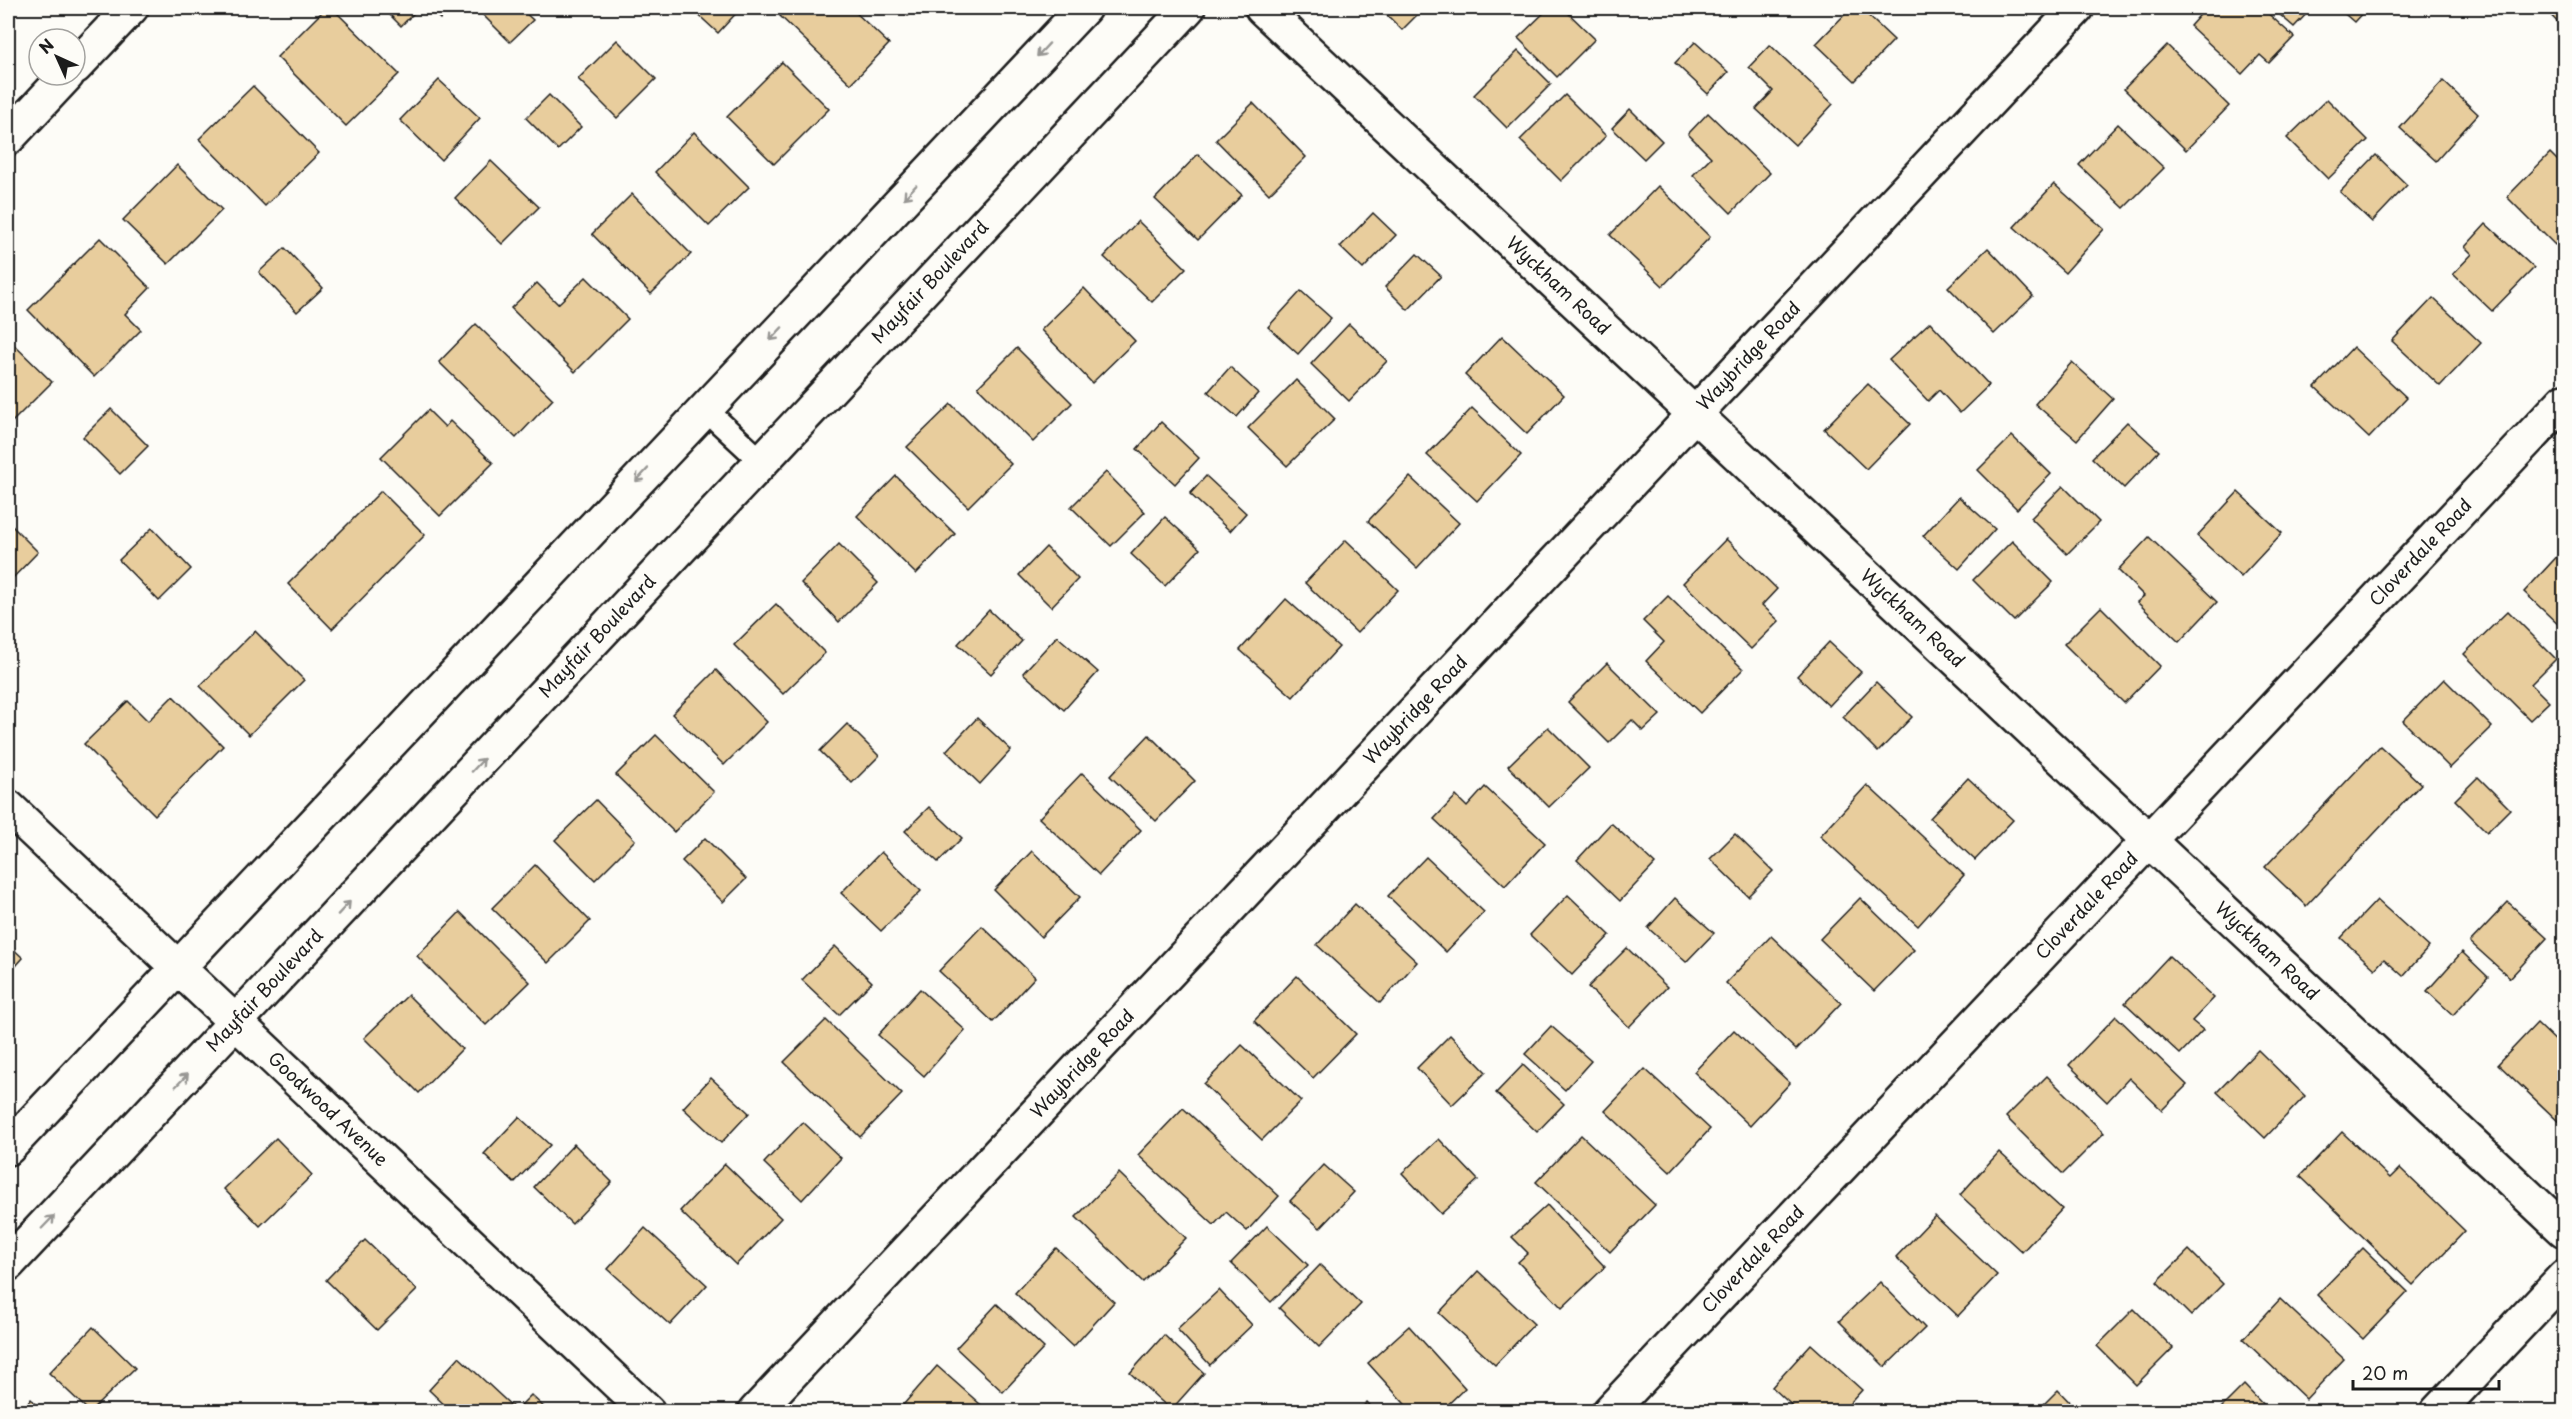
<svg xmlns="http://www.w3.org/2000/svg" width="2572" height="1419" font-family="'Playpen Sans',sans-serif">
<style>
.building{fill:#e8cd9d;stroke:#1c1c1c;stroke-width:1.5}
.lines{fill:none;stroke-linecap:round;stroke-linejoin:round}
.lane-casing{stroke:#1c1c1c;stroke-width:27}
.street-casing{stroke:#1c1c1c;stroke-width:38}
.lane{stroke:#fdfcf7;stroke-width:22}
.street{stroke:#fdfcf7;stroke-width:33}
.oneway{stroke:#989794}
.labels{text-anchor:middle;stroke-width:5;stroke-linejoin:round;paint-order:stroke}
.street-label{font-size:18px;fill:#1c1c1c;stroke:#fdfcf7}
</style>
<rect width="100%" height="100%" fill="#fdfcf7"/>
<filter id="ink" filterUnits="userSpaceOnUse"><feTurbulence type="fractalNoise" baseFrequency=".0167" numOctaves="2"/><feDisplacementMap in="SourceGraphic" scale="12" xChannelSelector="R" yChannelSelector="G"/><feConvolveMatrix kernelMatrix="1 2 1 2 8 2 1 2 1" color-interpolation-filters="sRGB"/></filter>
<g filter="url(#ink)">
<g class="building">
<polygon points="326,8 332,8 399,74 346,126 277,57"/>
<polygon points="383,8 419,8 401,26"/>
<polygon points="429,8 451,8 440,19"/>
<polygon points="476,8 520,8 533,20 510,42"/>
<polygon points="691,8 741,8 718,33"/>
<polygon points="788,8 851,8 889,44 851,84 780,16"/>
<polygon points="899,8 917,8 908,16"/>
<polygon points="1380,8 1424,8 1402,30"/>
<polygon points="1549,8 1563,8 1595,39 1557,77 1518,38"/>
<polygon points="1851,8 1860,8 1894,40 1855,81 1816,44"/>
<polygon points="1911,8 1922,8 1917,13"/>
<polygon points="2206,8 2262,8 2294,37 2269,63 2260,55 2242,74 2190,26"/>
<polygon points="2272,8 2312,8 2294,27"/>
<polygon points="2338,8 2367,8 2354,22"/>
<polygon points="2544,8 2564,8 2564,29"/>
<polygon points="617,40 656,79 617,118 578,79"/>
<polygon points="1695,42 1728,72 1708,94 1675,63"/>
<polygon points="1770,45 1833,104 1795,145 1756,109 1773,91 1749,67"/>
<polygon points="2167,45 2229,106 2186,150 2124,89"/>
<polygon points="1518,51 1551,84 1507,128 1474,95"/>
<polygon points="782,62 829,109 774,164 727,117"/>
<polygon points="439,80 480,118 441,160 400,120"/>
<polygon points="2443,81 2478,114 2436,161 2400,128"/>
<polygon points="253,86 319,153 265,206 199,139"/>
<polygon points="549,95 581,127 558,150 526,118"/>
<polygon points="1565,95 1606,136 1561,181 1520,140"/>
<polygon points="2327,99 2368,140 2328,179 2287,138"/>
<polygon points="1253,103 1306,157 1269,194 1216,140"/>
<polygon points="1630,109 1662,141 1644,159 1612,128"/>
<polygon points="1708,113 1770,173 1731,213 1693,175 1711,157 1688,134"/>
<polygon points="2118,124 2164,168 2124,208 2079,165"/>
<polygon points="694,132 749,187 709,226 655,172"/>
<polygon points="2550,153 2564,167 2564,235 2555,245 2507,197"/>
<polygon points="1198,154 1242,195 1198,240 1155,199"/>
<polygon points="2376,155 2407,185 2372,222 2340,192"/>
<polygon points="491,161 539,207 502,244 455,198"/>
<polygon points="177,165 222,210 168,264 123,220"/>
<polygon points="2054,184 2104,229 2065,273 2014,227"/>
<polygon points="1658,186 1710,237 1663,286 1610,235"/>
<polygon points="632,194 691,254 651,294 592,234"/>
<polygon points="1373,213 1396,235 1363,269 1340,247"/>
<polygon points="1138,221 1186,268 1152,302 1104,257"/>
<polygon points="2486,224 2534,268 2492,311 2453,274 2472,254 2465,247"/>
<polygon points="100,238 150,288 125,314 141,330 94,377 28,310"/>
<polygon points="285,248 323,288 297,312 259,272"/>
<polygon points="1988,248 2033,296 1994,334 1948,287"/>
<polygon points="1417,254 1441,276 1408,310 1385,287"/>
<polygon points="586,277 628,319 575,372 511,308 537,283 558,304"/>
<polygon points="1084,288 1135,341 1092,383 1041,330"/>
<polygon points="1301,291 1331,318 1298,354 1268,327"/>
<polygon points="2433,298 2481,343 2440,386 2392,341"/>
<polygon points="1930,322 1989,385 1960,413 1939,390 1928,401 1889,360"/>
<polygon points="476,324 553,399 516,438 439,362"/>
<polygon points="1349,324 1387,361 1349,401 1311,364"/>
<polygon points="1502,336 1564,395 1527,434 1465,375"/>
<polygon points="8,339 52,382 8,426"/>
<polygon points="2353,347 2407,398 2369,438 2315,387"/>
<polygon points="1017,348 1072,403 1033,442 978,387"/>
<polygon points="2072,362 2113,399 2077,440 2035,404"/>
<polygon points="1230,367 1258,393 1237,417 1208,392"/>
<polygon points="1296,380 1335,419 1287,466 1248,428"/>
<polygon points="1868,384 1910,424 1866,469 1824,429"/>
<polygon points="951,404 1011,464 968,507 907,447"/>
<polygon points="1472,408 1521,455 1477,501 1427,455"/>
<polygon points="111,409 148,446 120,474 83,437"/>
<polygon points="428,410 445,427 450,421 493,463 440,516 381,457"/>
<polygon points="1161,422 1199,458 1175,484 1137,449"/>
<polygon points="2127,422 2159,451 2124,488 2092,458"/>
<polygon points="2012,436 2051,474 2017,509 1978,470"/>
<polygon points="1106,472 1145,512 1111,546 1071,507"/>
<polygon points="896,476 955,534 916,574 857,516"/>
<polygon points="1206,476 1246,513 1230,531 1190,494"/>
<polygon points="1410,477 1459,523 1417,568 1368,521"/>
<polygon points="2063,486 2099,522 2067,554 2031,518"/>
<polygon points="381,491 425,535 332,629 288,584"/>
<polygon points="2238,492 2282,533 2241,577 2197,536"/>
<polygon points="1959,497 1995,529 1959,569 1923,536"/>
<polygon points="1165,517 1200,549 1165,586 1131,554"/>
<polygon points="8,522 38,552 8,583"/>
<polygon points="152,528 191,569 159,601 119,560"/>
<polygon points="2149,537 2217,602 2179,642 2137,602 2144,596 2118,570"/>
<polygon points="1726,539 1777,589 1762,605 1779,621 1751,649 1683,583"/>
<polygon points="1346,540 1398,590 1357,633 1305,583"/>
<polygon points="2012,541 2053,582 2014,621 1973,580"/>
<polygon points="839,544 878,583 839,622 801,583"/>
<polygon points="1046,547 1078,579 1051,607 1019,575"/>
<polygon points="2564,549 2564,630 2524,592"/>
<polygon points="1668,596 1743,669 1700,713 1646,661 1664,642 1643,621"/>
<polygon points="1286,599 1339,647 1293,697 1240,650"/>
<polygon points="776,604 825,653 783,694 734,645"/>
<polygon points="2101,607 2160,666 2124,703 2064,644"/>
<polygon points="989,610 1022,641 991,674 958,644"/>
<polygon points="2508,611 2556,659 2531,684 2549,702 2530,720 2464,654"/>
<polygon points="255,631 304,680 249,735 200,686"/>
<polygon points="1057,636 1098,672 1064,710 1023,673"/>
<polygon points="1829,642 1861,672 1829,706 1797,676"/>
<polygon points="1607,663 1660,715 1643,731 1632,720 1609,743 1568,702"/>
<polygon points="716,670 767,722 724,765 672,714"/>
<polygon points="2444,679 2492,727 2450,768 2403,721"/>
<polygon points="1876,682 1912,717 1878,752 1843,717"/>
<polygon points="173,696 223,746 155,815 84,744 128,701 148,721"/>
<polygon points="977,718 1011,750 980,784 946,751"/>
<polygon points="847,724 879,756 852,783 820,751"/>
<polygon points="1548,727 1589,768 1549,807 1508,766"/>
<polygon points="656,735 714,792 674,832 616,775"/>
<polygon points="1149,735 1195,781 1156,821 1110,776"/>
<polygon points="2380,746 2421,784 2306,906 2265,867"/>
<polygon points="1082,773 1141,830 1099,875 1039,818"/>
<polygon points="2478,777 2510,809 2487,832 2455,800"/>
<polygon points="1968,778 2013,820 1975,860 1930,818"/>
<polygon points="1867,785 1964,875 1918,926 1820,836"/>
<polygon points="1485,787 1545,843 1505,886 1434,819 1456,796 1467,807"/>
<polygon points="596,800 635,840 595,880 555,840"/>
<polygon points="929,807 962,838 938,862 905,831"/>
<polygon points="1611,823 1655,864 1620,901 1577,860"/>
<polygon points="1735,834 1773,871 1748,896 1710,859"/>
<polygon points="705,838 746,879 723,902 682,861"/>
<polygon points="1032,851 1080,897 1041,937 994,890"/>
<polygon points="881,852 921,891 881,931 841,893"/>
<polygon points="1426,857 1484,912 1446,952 1388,896"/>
<polygon points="535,865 590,921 548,963 492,908"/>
<polygon points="1568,895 1610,935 1572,975 1530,935"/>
<polygon points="1675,898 1714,933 1686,962 1648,928"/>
<polygon points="1860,898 1914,950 1874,991 1820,939"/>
<polygon points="2377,900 2429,947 2403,976 2384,959 2375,969 2341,938"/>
<polygon points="2508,902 2547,938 2510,978 2470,942"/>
<polygon points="1355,904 1417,962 1380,1003 1317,945"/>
<polygon points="460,912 530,982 486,1025 417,956"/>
<polygon points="982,926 1035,977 993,1022 939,971"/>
<polygon points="1771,936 1841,1003 1796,1050 1726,983"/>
<polygon points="8,944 23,958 8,975"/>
<polygon points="835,946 872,982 839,1015 802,980"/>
<polygon points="1627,948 1667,987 1629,1027 1588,987"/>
<polygon points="2462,952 2488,977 2453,1015 2427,991"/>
<polygon points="2169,956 2214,998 2192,1021 2203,1030 2180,1054 2125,1003"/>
<polygon points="1297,976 1356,1034 1313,1078 1254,1021"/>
<polygon points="920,989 965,1030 924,1076 878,1035"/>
<polygon points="408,995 462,1049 419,1093 364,1038"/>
<polygon points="2116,1016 2187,1085 2162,1110 2129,1078 2107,1102 2069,1065"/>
<polygon points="826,1020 902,1094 860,1137 784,1062"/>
<polygon points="2537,1023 2564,1049 2564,1123 2562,1125 2498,1064"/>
<polygon points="1551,1026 1591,1061 1565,1090 1525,1054"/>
<polygon points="1734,1030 1790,1083 1750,1126 1694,1072"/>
<polygon points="1450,1035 1486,1072 1452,1105 1417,1068"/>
<polygon points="1242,1045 1301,1101 1262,1140 1204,1084"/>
<polygon points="2258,1050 2305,1096 2265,1138 2217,1092"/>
<polygon points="1523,1065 1564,1104 1537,1132 1496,1093"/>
<polygon points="1645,1069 1710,1129 1670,1172 1605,1111"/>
<polygon points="2047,1076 2104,1133 2063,1174 2006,1117"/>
<polygon points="711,1078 749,1113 721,1143 683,1108"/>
<polygon points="1183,1108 1279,1196 1247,1231 1226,1212 1214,1225 1138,1155"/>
<polygon points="519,1117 550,1145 514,1183 484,1154"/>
<polygon points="803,1122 841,1158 802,1200 764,1163"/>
<polygon points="2342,1132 2390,1178 2400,1168 2465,1231 2413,1285 2300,1176"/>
<polygon points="1581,1135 1655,1205 1610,1252 1536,1182"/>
<polygon points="276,1138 312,1175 260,1226 224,1189"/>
<polygon points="1439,1139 1478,1180 1441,1214 1402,1173"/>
<polygon points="574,1144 612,1182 572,1224 534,1187"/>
<polygon points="1999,1152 2062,1209 2022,1252 1960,1195"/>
<polygon points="725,1164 781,1218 736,1265 680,1211"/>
<polygon points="1324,1165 1354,1192 1320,1228 1290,1201"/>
<polygon points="1119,1173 1186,1238 1143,1282 1076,1217"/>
<polygon points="1547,1205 1605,1267 1562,1308 1518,1262 1528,1253 1512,1237"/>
<polygon points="1935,1216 1997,1275 1958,1316 1896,1257"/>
<polygon points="1267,1226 1308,1265 1271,1302 1231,1263"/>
<polygon points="645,1228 707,1285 670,1325 608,1269"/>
<polygon points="365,1240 417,1290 377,1330 326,1280"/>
<polygon points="1056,1248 1114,1302 1073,1347 1015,1293"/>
<polygon points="2363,1248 2408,1292 2363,1339 2317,1295"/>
<polygon points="2189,1250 2223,1284 2191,1316 2157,1282"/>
<polygon points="1320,1265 1361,1304 1319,1347 1279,1308"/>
<polygon points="1478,1271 1534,1324 1495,1365 1439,1313"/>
<polygon points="1880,1282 1925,1328 1885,1367 1839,1321"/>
<polygon points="1219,1290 1252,1325 1210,1365 1177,1329"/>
<polygon points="2280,1299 2344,1359 2306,1399 2243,1339"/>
<polygon points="997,1304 1044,1348 1003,1392 956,1348"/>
<polygon points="2134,1309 2173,1348 2136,1385 2097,1346"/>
<polygon points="1409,1326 1465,1388 1440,1412 1412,1412 1368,1363"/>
<polygon points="93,1327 135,1368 90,1412 49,1373"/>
<polygon points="1164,1335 1204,1373 1171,1410 1130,1373"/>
<polygon points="1811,1344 1862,1390 1842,1412 1799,1412 1772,1387"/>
<polygon points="459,1357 516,1410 531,1395 549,1412 452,1412 429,1390"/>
<polygon points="937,1366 989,1412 897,1412"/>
<polygon points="2244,1385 2270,1412 2217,1412"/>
<polygon points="2058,1390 2079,1412 2036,1412"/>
<polygon points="31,1399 44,1412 19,1412"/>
<polygon points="1367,1402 1376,1412 1358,1412"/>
<polygon points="1196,1404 1204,1412 1189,1412"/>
</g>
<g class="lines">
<g class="lane-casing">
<polyline id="lane" points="705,409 762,462"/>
</g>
<g class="street-casing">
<g id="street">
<path id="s1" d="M 1262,8 L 2564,1230"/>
<polyline points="75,67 131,8"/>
<polyline points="8,138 67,75"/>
<path id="s2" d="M 8,807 L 648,1412"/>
<polyline points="8,1148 1084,8"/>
<path id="s3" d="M 8,1264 L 1188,8"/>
<path id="s4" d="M 755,1412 L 2077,8"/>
<path id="s5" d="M 1609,1412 L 2564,401"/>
<polyline points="2437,1412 2564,1277"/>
</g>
</g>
<use href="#lane" class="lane"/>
<use href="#street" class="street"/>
</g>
<defs><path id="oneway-shaft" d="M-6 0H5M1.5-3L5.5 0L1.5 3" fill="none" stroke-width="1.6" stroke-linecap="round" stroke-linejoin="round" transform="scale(1.5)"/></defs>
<g class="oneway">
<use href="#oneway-shaft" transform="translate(1043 50) rotate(133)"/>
<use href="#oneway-shaft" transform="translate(910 192) rotate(133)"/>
<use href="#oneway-shaft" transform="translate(776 334) rotate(133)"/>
<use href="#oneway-shaft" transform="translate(642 475) rotate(133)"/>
<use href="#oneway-shaft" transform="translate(478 765) rotate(-47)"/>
<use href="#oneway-shaft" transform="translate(344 908) rotate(-47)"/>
<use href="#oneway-shaft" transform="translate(182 1080) rotate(-46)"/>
<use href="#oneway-shaft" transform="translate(48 1222) rotate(-46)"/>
</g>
</g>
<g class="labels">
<g class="street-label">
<text dy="6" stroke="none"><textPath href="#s3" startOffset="1347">Mayfair Boulevard</textPath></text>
<text dy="6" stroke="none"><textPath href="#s1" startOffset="406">Wyckham Road</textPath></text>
<text dy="6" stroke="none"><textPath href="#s4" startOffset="1450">Waybridge Road</textPath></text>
<text dy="6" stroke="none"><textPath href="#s5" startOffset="1182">Cloverdale Road</textPath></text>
<text dy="6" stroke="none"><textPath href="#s1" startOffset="892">Wyckham Road</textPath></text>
<text dy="6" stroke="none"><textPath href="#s3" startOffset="861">Mayfair Boulevard</textPath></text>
<text dy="6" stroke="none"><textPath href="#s4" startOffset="964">Waybridge Road</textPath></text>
<text dy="6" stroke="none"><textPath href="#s5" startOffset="696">Cloverdale Road</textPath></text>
<text dy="6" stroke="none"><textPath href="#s1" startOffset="1378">Wyckham Road</textPath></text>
<text dy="6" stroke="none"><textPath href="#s3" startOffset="375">Mayfair Boulevard</textPath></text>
<text dy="6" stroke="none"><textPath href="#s4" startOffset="478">Waybridge Road</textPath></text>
<text dy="6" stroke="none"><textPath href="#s2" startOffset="440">Goodwood Avenue</textPath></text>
<text dy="6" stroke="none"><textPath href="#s5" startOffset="210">Cloverdale Road</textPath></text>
</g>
</g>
<rect width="2572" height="1419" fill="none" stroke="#fdfcf7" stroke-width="30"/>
<rect x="15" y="15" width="2542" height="1389" fill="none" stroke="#1c1c1c" stroke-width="2" filter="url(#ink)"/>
<g transform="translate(57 57) rotate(315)"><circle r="28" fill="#fdfcf7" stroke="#a3a29f" stroke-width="1.5"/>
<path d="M0-4.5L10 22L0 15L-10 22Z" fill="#1c1c1c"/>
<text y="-9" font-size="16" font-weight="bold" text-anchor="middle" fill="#1c1c1c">N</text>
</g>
<path d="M2353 1380v9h146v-9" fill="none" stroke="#1c1c1c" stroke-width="3"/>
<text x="2362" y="1380" font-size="18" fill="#1c1c1c" stroke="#fdfcf7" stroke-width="4.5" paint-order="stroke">20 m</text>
</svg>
